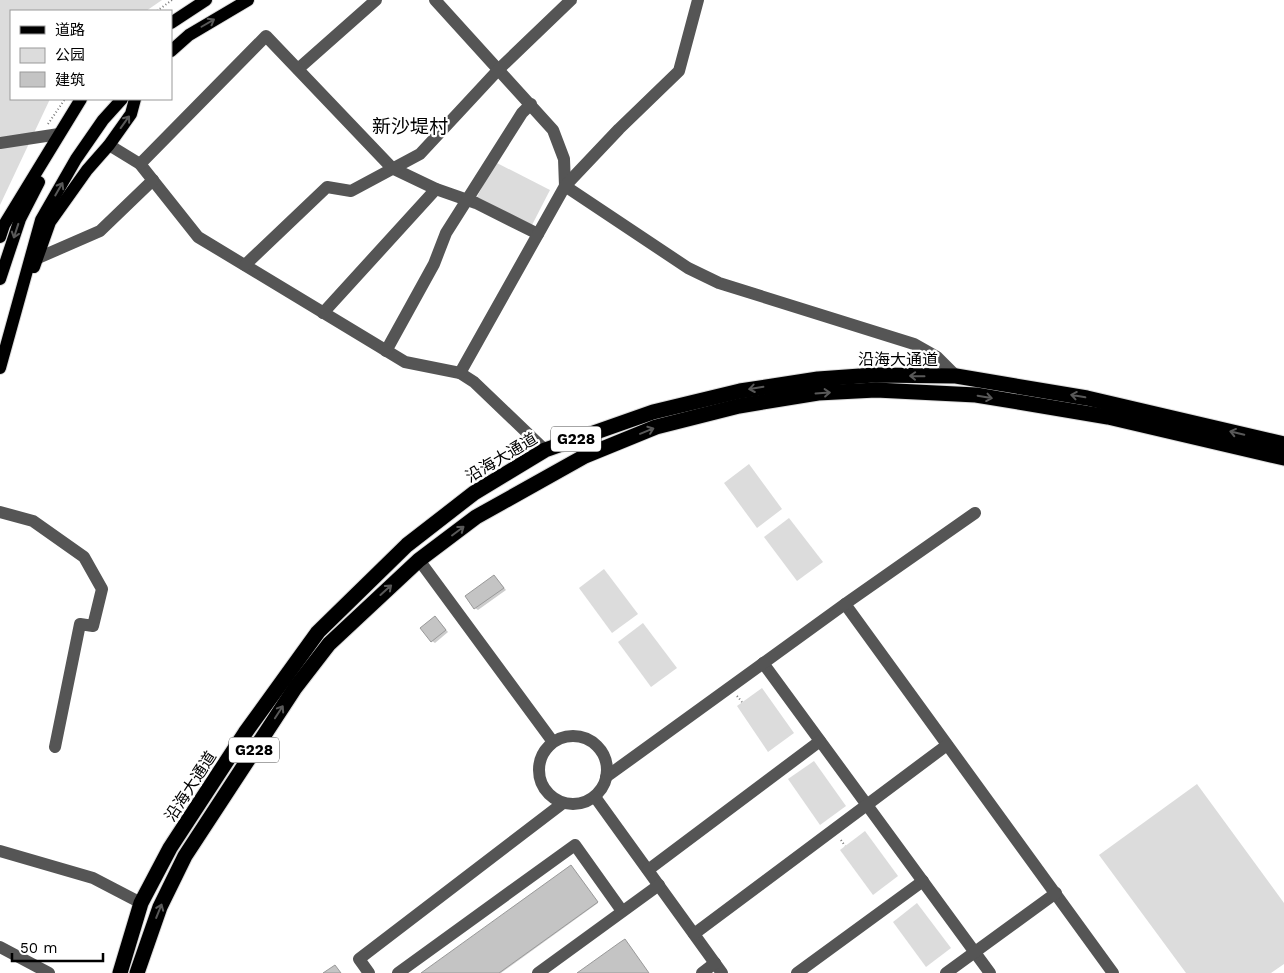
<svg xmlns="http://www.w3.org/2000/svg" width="1284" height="973" font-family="'Work Sans','Noto Sans SC',sans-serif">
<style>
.green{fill:#dcdcdc}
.shadow{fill:#0003}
.building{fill:#c4c4c4;stroke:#999}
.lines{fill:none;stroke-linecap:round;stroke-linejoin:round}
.major-casing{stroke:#dbdbdb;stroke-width:14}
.highway-casing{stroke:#dbdbdb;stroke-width:17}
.path{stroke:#777;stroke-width:2;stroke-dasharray:1 2.5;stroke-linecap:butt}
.minor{stroke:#555;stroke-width:12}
.major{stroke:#000;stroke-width:12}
.highway{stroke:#000;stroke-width:15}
.oneway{stroke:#595959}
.labels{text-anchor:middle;stroke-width:4.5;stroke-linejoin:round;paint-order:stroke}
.shield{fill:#fff;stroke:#4c4c4c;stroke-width:1}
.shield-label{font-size:15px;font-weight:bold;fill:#000}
.street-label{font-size:16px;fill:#000;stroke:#fff}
.quarter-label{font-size:19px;fill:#000;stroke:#fff}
</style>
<rect width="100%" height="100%" fill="#fff"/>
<g class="green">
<polygon points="0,0 162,0 146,11 11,11 11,99 50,99 0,205"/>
<polygon points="495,162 550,190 532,225 477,197"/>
<polygon points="749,464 782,509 757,528 724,483"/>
<polygon points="789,518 823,562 797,581 764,537"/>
<polygon points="604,569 638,614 612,633 579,588"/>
<polygon points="643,623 677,668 651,687 618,642"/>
<polygon points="762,688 794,733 768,752 737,706"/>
<polygon points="814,761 846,806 820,825 788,779"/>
<polygon points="1197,784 1284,903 1284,964 1271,973 1186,973 1099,855"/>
<polygon points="865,831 898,876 873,895 840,850"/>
<polygon points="917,903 951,948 926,967 893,922"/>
</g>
<g class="shadow">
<polygon points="494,576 506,590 478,610 475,608"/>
<polygon points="435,617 448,632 435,643 432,641"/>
<polygon points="572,867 598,903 501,973 423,973"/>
</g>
<g class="building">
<polygon points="494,575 504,588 474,609 465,596"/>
<polygon points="435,616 446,630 431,642 420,628"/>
<polygon points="571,865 598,902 499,973 421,973"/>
<polygon points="625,939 649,973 577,973 619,943"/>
<polygon points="335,965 341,973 323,973"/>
</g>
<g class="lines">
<g class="major-casing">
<g id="major">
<polyline points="171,23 206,0"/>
<polyline points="171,51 189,35 248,0"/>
<polyline points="0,237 4,225 81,99"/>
<polyline points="34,267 50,222 87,170 109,145 131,114 135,99"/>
<polyline points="0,279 20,219 39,182"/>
<polyline points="0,368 41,220 76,159 103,120 122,99"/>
</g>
</g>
<g class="highway-casing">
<g id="highway">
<polyline points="120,973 141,903 170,848 245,733 318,632 407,545 474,493 545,450 653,412 740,391 818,379 874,375 956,376 1087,398 1284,444"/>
<polyline points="137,973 160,907 185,856 295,688 329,644 419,560 476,517 585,456 656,427 739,406 818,393 876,390 976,395 1108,417 1284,458"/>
</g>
</g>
<g class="path">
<polyline points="157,11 172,0"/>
<polyline points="48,124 65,99"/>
<polyline points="737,696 742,702"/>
<polyline points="841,840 845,846"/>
</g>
<g class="minor">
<polyline points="435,0 553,130 564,159 565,186 688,268 719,283 914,344 937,357 956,376"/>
<polyline points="298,69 376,0"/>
<polyline points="0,143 59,134"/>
<polyline points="109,145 140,164 198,237 405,362 460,373 474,382 545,450"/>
<polyline points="140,164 266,36 392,168 436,189 476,203 538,234"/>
<polyline points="38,258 100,231 153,180"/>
<polyline points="245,265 327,187 351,191 420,154 499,69 571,0"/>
<polyline points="323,313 436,189"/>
<polyline points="386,351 434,264 446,233 522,113 531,104"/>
<polyline points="460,373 565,186 619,129 679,71 698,0"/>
<polyline points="0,512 33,521 84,557 102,589 93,626 80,624 55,747"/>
<polyline points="419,560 553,742"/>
<polyline points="845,604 1113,973"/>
<polyline points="763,663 990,973"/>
<circle cx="573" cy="770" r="34"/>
<polyline points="606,777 845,604 975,513"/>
<polyline points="595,797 722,973"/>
<polyline points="0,851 93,878 141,903"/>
<polyline points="648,870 820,741"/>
<polyline points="694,934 947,745"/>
<polyline points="0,947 49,973"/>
<polyline points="369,973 359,959 563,803"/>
<polyline points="398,973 575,845 622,911"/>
<polyline points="538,973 659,885"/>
<polyline points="702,973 715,963"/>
<polyline points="797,973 923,881"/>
<polyline points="946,973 1056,893"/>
</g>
<use href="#major" class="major"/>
<use href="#highway" class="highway"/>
</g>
<defs><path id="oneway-shaft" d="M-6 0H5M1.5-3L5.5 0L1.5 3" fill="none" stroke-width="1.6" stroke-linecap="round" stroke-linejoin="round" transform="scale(1.25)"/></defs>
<g class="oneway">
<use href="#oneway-shaft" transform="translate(208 23) rotate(-30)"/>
<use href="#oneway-shaft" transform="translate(125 122) rotate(-54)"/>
<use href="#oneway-shaft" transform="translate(59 189) rotate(-60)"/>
<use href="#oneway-shaft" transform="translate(16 231) rotate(108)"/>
<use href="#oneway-shaft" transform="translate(917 376) rotate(-179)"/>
<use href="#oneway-shaft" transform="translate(756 388) rotate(171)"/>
<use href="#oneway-shaft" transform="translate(823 393) rotate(-4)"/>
<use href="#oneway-shaft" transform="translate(1078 396) rotate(-170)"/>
<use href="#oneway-shaft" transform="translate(985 397) rotate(10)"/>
<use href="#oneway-shaft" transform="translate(647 431) rotate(-22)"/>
<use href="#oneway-shaft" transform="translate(1237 433) rotate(-167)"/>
<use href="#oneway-shaft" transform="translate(458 531) rotate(-37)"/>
<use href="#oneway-shaft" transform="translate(386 590) rotate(-42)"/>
<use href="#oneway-shaft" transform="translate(279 712) rotate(-57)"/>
<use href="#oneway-shaft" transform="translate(159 911) rotate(-68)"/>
</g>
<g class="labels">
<g class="shield">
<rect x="551" y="426.5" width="50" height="25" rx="4"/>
<rect x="229" y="737.5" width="50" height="25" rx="4"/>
</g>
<g class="shield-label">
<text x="576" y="444">G228</text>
<text x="254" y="755">G228</text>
</g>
<g class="street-label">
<text x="898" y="365">沿海大通道</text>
<text transform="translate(501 457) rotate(-31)" y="6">沿海大通道</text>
<text transform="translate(190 786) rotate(-57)" y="6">沿海大通道</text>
</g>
<g class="quarter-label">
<text x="410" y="133">新沙堤村</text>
</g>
</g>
<rect x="10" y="10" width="162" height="90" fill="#ffffff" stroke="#999999"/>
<rect x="20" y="26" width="25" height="8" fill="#000000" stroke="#999999"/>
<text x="55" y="35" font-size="15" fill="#000000">道路</text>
<rect x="20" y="48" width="25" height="15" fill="#dcdcdc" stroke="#999999"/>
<text x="55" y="60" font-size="15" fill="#000000">公园</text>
<rect x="20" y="72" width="25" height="15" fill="#c4c4c4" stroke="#999999"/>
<text x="55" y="85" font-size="15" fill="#000000">建筑</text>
<path d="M12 953v8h91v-8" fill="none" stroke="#000000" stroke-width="2.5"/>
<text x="20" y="953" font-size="15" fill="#000000" stroke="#ffffff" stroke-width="4" paint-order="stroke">50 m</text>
</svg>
